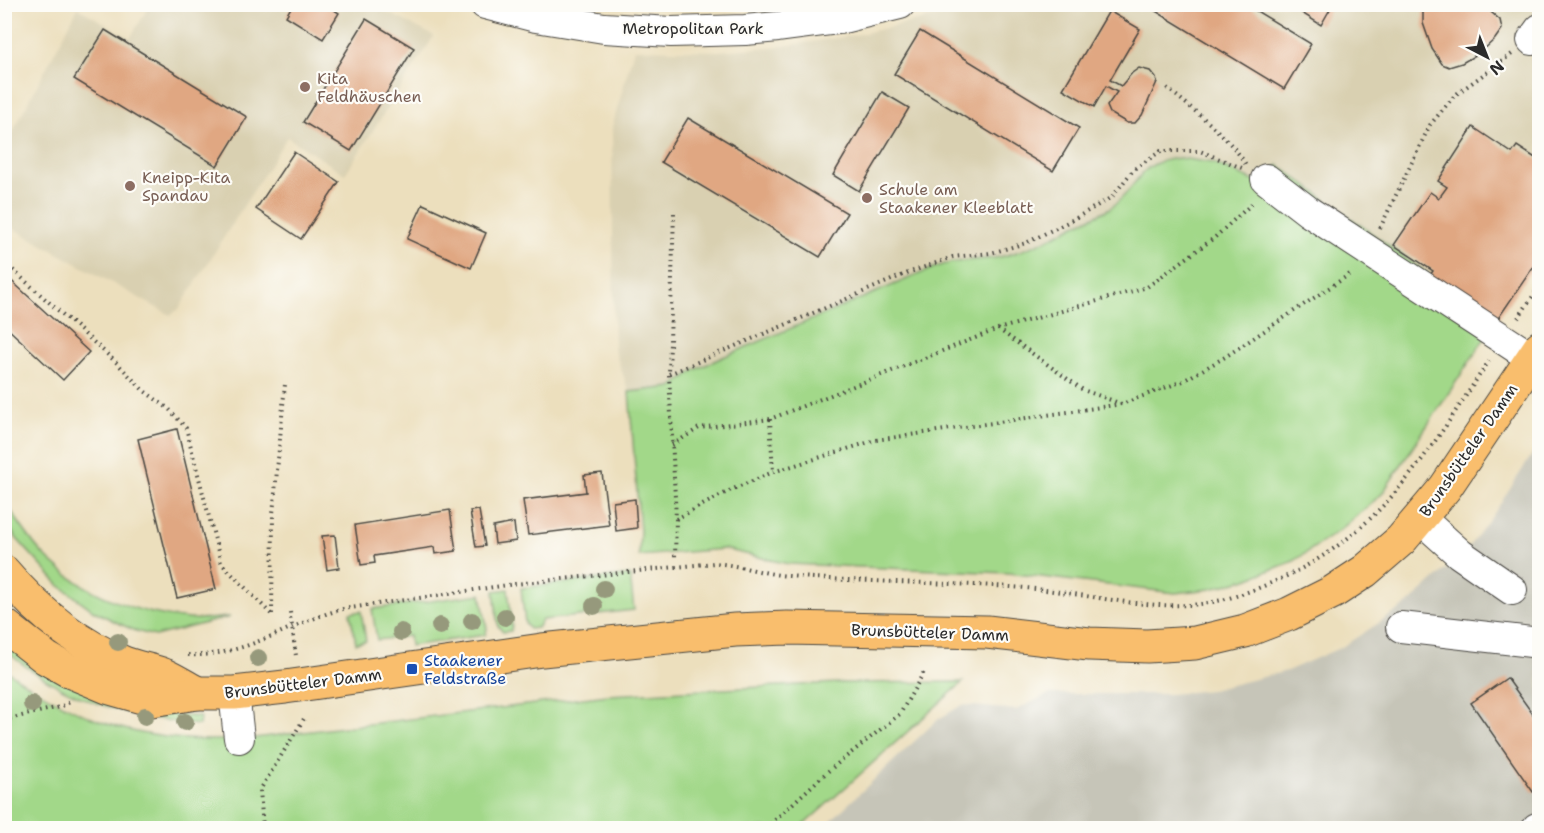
<svg xmlns="http://www.w3.org/2000/svg" width="1544" height="833" font-family="'Shantell Sans',sans-serif">
<style>
.built{fill:#d9d0b1}
.industrial{fill:#c6c5b8}
.green{fill:#a2d889;stroke:#66825a;stroke-width:1.5}
.building{fill:#e0a782}
.lines{fill:none;stroke-linecap:round;stroke-linejoin:round}
.minor-casing{stroke:#484641;stroke-width:32}
.major-casing{stroke:#484641;stroke-width:35}
.path{stroke:#484641;stroke-width:4;stroke-dasharray:1.5 4.5;stroke-linecap:butt}
.minor{stroke:#fff;stroke-width:30}
.major{stroke:#f9be6d;stroke-width:33}
.tree{fill:#96997c}
.education-dot{fill:#8d6e63;stroke:#fdfcf7;stroke-width:2}
.transit-dot{fill:#1a4fb4;stroke:#fdfcf7;stroke-width:2}
.labels{text-anchor:middle;stroke-width:4.5;stroke-linejoin:round;paint-order:stroke}
.street-label{font-size:16px;fill:#2b2b2b;stroke:#fdfcf7}
.education-label{font-size:16px;fill:#785e54;stroke:#fdfcf7;text-anchor:start}
.transit-label{font-size:16px;fill:#164399;stroke:#fdfcf7;text-anchor:start}
</style>
<rect width="100%" height="100%" fill="#fdfcf7"/>
<filter id="ink" filterUnits="userSpaceOnUse"><feTurbulence type="fractalNoise" baseFrequency=".0167" numOctaves="2"/><feDisplacementMap in="SourceGraphic" scale="12" xChannelSelector="R" yChannelSelector="G"/><feConvolveMatrix kernelMatrix="1 2 1 2 8 2 1 2 1" color-interpolation-filters="sRGB"/></filter>
<filter id="wash" filterUnits="userSpaceOnUse"><feTurbulence type="fractalNoise" baseFrequency=".008" numOctaves="4" result="noise"/><feDisplacementMap in="SourceGraphic" scale="24" xChannelSelector="R" yChannelSelector="G"/><feGaussianBlur stdDeviation="1.35" result="paint"/><feColorMatrix in="noise" values="0 0 0 0 0 0 0 0 0 0 0 0 0 0 0 0 0 1.4 0 .05"/><feComposite in="paint" operator="in"/></filter>
<g filter="url(#wash)">
<rect width="100%" height="100%" fill="#ecdfbd"/>
<g class="built">
<polygon points="150,5 373,5 434,36 345,174 287,137 179,309 170,315 5,224 4,148 78,8 130,38"/>
<polygon points="968,5 1539,5 1539,257 1495,323 1278,166 1262,185 1213,163 1156,163 1145,169 1131,188 1111,207 1044,241 1003,256 980,261 958,262 695,370 672,387 629,392 614,349 612,127 634,49 718,51 784,46 856,35 938,16"/>
</g>
<polygon class="industrial" points="1539,444 1539,828 823,828 937,720 962,705 1016,710 1049,694 1171,694 1211,690 1287,671 1342,647 1408,604 1455,561 1470,545 1491,518"/>
<g class="green">
<path d="M 1179,158 L 1213,163 L 1261,184 L 1278,165 L 1495,323 L 1382,494 L 1340,530 L 1294,561 L 1247,579 L 1211,589 L 1175,593 L 1008,573 L 788,564 L 724,549 L 639,556 L 640,531 L 629,392 L 672,387 L 695,370 L 723,357 L 936,267 C 957,259 979,261 1000,257 C 1029,250 1055,236 1081,222 C 1091,218 1101,213 1110,208 C 1141,187 1134,162 1179,158 Z"/>
<path d="M 11,511 C 21,525 31,542 44,555 C 82,593 136,614 189,619 C 202,620 217,618 230,617 L 155,636 L 136,631 L 118,623 L 94,611 L 59,585 L 17,539 L 5,522 L 5,515 Z"/>
<polygon points="630,575 634,610 542,620 537,628 529,629 525,623 521,588"/>
<polygon points="508,589 512,624 511,631 503,632 498,626 494,591"/>
<polygon points="481,594 487,629 485,635 410,646 409,636 377,640 372,609"/>
<polygon points="361,611 366,641 356,643 350,613"/>
<path d="M 4,641 L 150,712 L 200,717 L 199,725 C 125,717 62,699 5,650 Z"/>
<path d="M 4,669 C 85,725 147,745 246,739 L 608,695 L 838,683 L 963,682 L 800,828 L 5,828 Z"/>
</g>
<g id="blocks">
<g class="building">
<polygon points="293,4 325,4 339,13 323,39 286,16"/>
<polygon points="1144,4 1245,4 1311,44 1284,89"/>
<polygon points="1300,4 1333,4 1321,25 1297,10"/>
<polygon points="1423,4 1496,4 1491,12 1500,20 1502,29 1495,39 1481,52 1462,63 1449,67 1442,64 1432,49 1423,23"/>
<polygon points="1109,11 1140,29 1110,80 1121,86 1132,73 1139,68 1150,71 1156,78 1157,82 1142,115 1135,123 1127,123 1110,113 1107,106 1117,92 1106,86 1094,107 1063,89"/>
<polygon points="366,19 414,48 351,151 303,122"/>
<polygon points="105,30 247,117 217,166 74,79"/>
<polygon points="920,31 1079,128 1053,171 894,74"/>
<polygon points="882,92 909,108 859,191 833,175"/>
<polygon points="688,118 847,213 820,257 661,162"/>
<polygon points="1473,127 1512,153 1517,146 1540,161 1540,257 1495,323 1428,278 1433,271 1394,245 1430,192 1439,198 1447,187 1438,181"/>
<polygon points="294,152 339,182 301,239 256,209"/>
<polygon points="423,204 486,233 471,268 407,239"/>
<polygon points="4,274 89,352 63,380 4,325"/>
<polygon points="177,429 216,589 177,598 138,439"/>
<polygon points="602,473 609,525 528,535 523,500 586,492 584,475"/>
<polygon points="635,499 637,528 616,531 613,502"/>
<polygon points="450,510 456,551 435,554 434,547 374,556 375,563 361,565 355,525"/>
<polygon points="479,510 485,546 476,547 470,511"/>
<polygon points="514,523 516,541 495,544 493,527"/>
<polygon points="335,535 339,568 327,570 322,536"/>
<polygon points="1507,678 1540,724 1540,787 1533,792 1471,703"/>
</g>
</g>
</g>
<g filter="url(#ink)">
<use href="#blocks" fill-opacity="0" stroke="#484641" stroke-width="1.5"/>
<g class="lines">
<g class="minor-casing">
<g id="minor">
<polyline points="485,4 536,17 604,28 671,32 745,30 778,27 839,19 900,4"/>
<polyline points="1532,40 1540,29"/>
<polyline points="1266,179 1309,212 1532,358"/>
<polyline points="1421,519 1460,554 1512,590"/>
<polyline points="1401,627 1540,643"/>
<polyline points="234,693 239,738"/>
<polyline points="1537,828 1540,827"/>
</g>
</g>
<g class="major-casing">
<g id="major">
<path d="M 4,572 C 37,611 77,644 124,663 C 137,668 151,670 164,675 C 175,680 186,687 197,693"/>
<polyline points="4,625 46,658 69,671 110,688 152,700 197,693 234,693 285,687 542,650 735,630 787,628 987,632 1089,644 1147,646 1195,643 1245,631 1289,614 1333,592 1365,571 1401,540 1445,488 1540,347"/>
</g>
</g>
<g class="path">
<path d="M 1167,88 C 1191,108 1231,138 1246,165"/>
<polyline points="674,213 669,374 676,519 675,558"/>
<polyline points="1380,228 1430,125 1455,95 1512,54"/>
<polyline points="4,262 117,363 143,390 169,409 186,428 221,563 272,615"/>
<polyline points="1518,318 1540,286"/>
<polyline points="998,329 1083,390 1122,404"/>
<polyline points="669,374 908,273 953,257 991,253 1026,243 1076,218 1112,197 1134,169 1161,151 1200,151 1242,168"/>
<polyline points="770,419 773,472"/>
<polyline points="672,445 699,428 770,419 998,329 1147,287 1214,238 1255,201"/>
<polyline points="676,519 733,489 773,472 876,440 1122,404 1183,381 1225,357 1353,272"/>
<polyline points="290,612 296,656"/>
<polyline points="272,614 273,514 285,384"/>
<path d="M 188,655 C 244,658 291,622 343,609 L 515,584 L 714,563 C 740,565 764,574 789,576 C 868,583 947,582 1025,588 C 1078,592 1134,608 1188,605 C 1215,604 1241,595 1266,585 C 1379,540 1425,456 1489,361"/>
<polyline points="4,720 60,707 70,702"/>
<polyline points="263,828 260,790 305,717"/>
<polyline points="766,828 827,772 900,714 924,672"/>
</g>
<use href="#minor" class="minor"/>
<use href="#major" class="major"/>
</g>
<g class="tree">
<circle cx="604" cy="589" r="9"/>
<circle cx="594" cy="606" r="9"/>
<circle cx="505" cy="617" r="9"/>
<circle cx="472" cy="621" r="9"/>
<circle cx="440" cy="626" r="9"/>
<circle cx="401" cy="632" r="9"/>
<circle cx="118" cy="642" r="9"/>
<circle cx="258" cy="658" r="9"/>
<circle cx="32" cy="704" r="9"/>
<circle cx="145" cy="716" r="9"/>
<circle cx="185" cy="722" r="9"/>
</g>
</g>
<g class="education-dot">
<circle cx="305" cy="87" r="6"/>
<circle cx="130" cy="186" r="6"/>
<circle cx="867" cy="198" r="6"/>
</g>
<rect class="transit-dot" x="406" y="663" width="12" height="12" rx="3"/>
<g class="labels">
<g class="street-label">
<text x="693" y="34">Metropolitan Park</text>
<text transform="translate(1468 450) rotate(-55)" y="6">Brunsbütteler Damm</text>
<text transform="translate(930 632) rotate(2)" y="6">Brunsbütteler Damm</text>
<text transform="translate(303 683) rotate(-7)" y="6">Brunsbütteler Damm</text>
</g>
<g class="education-label">
<text x="317" y="84">Kita<tspan x="317" dy="18">Feldhäuschen</tspan></text>
<text x="142" y="183">Kneipp-Kita<tspan x="142" dy="18">Spandau</tspan></text>
<text x="879" y="195">Schule am<tspan x="879" dy="18">Staakener Kleeblatt</tspan></text>
</g>
<g class="transit-label">
<text x="424" y="666">Staakener<tspan x="424" dy="18">Feldstraße</tspan></text>
</g>
</g>
<rect width="1544" height="833" fill="none" stroke="#fdfcf7" stroke-width="24"/>
<g transform="translate(1487 57) rotate(138)" stroke="#fdfcf7" stroke-width="4.5" paint-order="stroke">
<path d="M0-4.5L10 22L0 15L-10 22Z" fill="#2b2b2b"/>
<text y="-9" font-size="16" font-weight="bold" text-anchor="middle" fill="#2b2b2b">N</text>
</g>
</svg>
